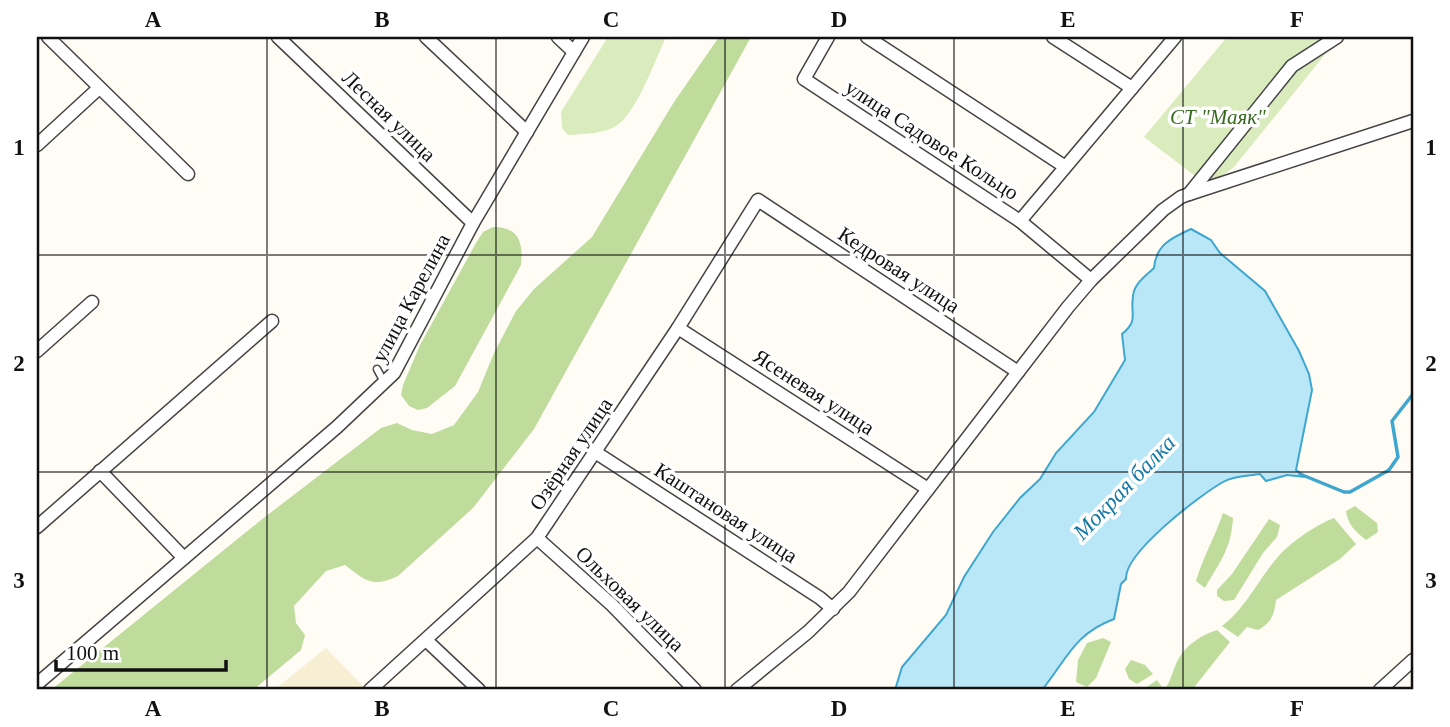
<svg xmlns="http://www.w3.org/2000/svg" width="1450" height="727" font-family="'Times New Roman',serif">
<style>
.farmland{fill:#f6efd4}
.green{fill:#daebbd}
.forest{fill:#c0dc9c}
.water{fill:#b9e7f7;stroke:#3fa7cf;stroke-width:2}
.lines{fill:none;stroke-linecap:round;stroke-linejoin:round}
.stream{stroke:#3fa7cf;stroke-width:3.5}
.service-casing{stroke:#444;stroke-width:9}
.minor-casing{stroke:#444;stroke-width:15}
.service{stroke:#fff;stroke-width:6}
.minor{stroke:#fff;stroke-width:12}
.grid{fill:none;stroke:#111;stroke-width:2;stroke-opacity:0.55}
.labels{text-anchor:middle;stroke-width:7;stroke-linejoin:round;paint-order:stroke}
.street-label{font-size:21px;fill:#111;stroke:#fff}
.park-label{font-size:21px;font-style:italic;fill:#386b1f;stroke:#fff}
.water-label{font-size:23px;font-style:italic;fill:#1779a6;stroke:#fff}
.neatline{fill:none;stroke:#111;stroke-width:2.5}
.grid-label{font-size:23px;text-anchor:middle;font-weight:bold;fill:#111}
</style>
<rect width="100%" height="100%" fill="#fffcf5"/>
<polygon class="farmland" points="326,648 364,687 360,690 274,690"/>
<g class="green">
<path d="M 608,37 L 666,37 C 655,60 637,113 616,126 C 602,134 583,134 568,135 L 562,128 L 561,112 Z"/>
<polygon points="1227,37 1339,37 1234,167 1208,186 1144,137"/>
</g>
<g class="forest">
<path d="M 719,37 L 751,37 L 534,429 L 473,508 L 398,576 C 372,588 366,581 345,565 L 326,571 L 294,606 L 296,623 L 305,635 L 301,650 L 253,690 L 51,690 L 261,520 L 381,428 L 397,423 L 412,430 L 432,434 L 454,425 L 478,392 L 494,353 L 516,311 L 534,289 L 592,237 L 674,102 Z"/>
<path d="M 493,227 C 520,227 523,243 521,265 L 455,386 L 427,408 L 418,410 L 409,406 L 401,395 L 403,385 L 420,345 L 476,243 L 483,232 Z"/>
<path d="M 1355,506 L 1377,523 L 1378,532 L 1366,540 C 1355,531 1348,525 1346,511 Z"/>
<path d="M 1223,513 L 1233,518 C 1231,550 1220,561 1205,588 L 1196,581 C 1203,557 1215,537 1223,513 Z"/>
<path d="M 1334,518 L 1356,544 L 1340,559 L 1276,600 C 1274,615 1272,622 1258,630 L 1247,627 L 1238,637 L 1222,626 C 1246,608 1258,580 1277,558 C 1289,543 1316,525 1334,518 Z"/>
<polygon points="1269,519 1280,525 1277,537 1263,553 1234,600 1224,601 1217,596 1217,590 1232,574"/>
<path d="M 1217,630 L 1230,642 L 1192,690 L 1142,690 L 1157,680 L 1164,690 C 1172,680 1173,668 1179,658 C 1187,644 1202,635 1217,630 Z"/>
<polygon points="1103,638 1111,642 1096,678 1087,687 1076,682 1078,660 1087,643"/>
<polygon points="1131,660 1145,665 1153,674 1137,684 1129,679 1125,669"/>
</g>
<path class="water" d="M 1191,229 L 1211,240 L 1220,253 L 1265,291 L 1299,351 L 1309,374 L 1312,390 L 1296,470 L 1306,477 L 1287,475 L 1266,481 L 1260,474 C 1248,476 1233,476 1223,482 C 1200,495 1124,553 1126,579 L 1121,584 L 1114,619 C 1074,634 1067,659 1042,690 L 895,690 L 902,667 L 946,615 L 964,577 L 993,532 L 1020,498 L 1040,479 L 1056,453 L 1094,412 L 1125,360 L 1122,334 C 1139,320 1130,315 1133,296 C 1134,284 1145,276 1154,268 C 1156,245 1171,238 1191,229 Z"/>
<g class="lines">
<polyline class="stream" points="1300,474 1344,492 1350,492 1389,470 1398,457 1392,421 1413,394"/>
<g class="service-casing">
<polyline id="service" points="377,369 384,382"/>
</g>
<g class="minor-casing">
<g id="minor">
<polyline points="48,37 188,174"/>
<polyline points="278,37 473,223"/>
<polyline points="426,37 527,132"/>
<polyline points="558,37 574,52"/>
<polyline points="828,37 804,79 1020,221 1091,280"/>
<polyline points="867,37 1064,166"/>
<polyline points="1053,37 1132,88"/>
<polyline points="37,145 99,88"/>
<polyline points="1189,194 1413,121"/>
<polyline points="1020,221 1175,37"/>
<polyline points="678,328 928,489"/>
<polyline points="37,351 92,302"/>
<polyline points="595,452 820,598 833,609"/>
<polyline points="100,471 184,558"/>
<polyline points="37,527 272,321"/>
<polyline points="537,538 612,605 695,690"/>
<polyline points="426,640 479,690"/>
<polyline points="37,684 337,427 394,373 473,223 583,37"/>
<polyline points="370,690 537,538 678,328 758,200 1018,372"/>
<polyline points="737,690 808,632 849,592 1068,307 1091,280 1163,210 1181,197 1189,194 1292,66 1337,37"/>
<polyline points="1380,690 1413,660"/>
</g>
</g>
<use href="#service" class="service"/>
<use href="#minor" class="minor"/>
</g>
<path class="grid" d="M 267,37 L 267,690M 496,37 L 496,690M 725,37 L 725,690M 954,37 L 954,690M 1183,37 L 1183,690M 37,255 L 1413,255M 37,472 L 1413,472"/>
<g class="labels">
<g class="street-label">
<text transform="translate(389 116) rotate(44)" y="7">Лесная улица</text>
<text transform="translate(932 140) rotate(33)" y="7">улица Садовое Кольцо</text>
<text transform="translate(899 270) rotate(33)" y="7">Кедровая улица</text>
<text transform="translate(411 298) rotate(-62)" y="7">улица Карелина</text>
<text transform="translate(814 392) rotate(33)" y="7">Ясеневая улица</text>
<text transform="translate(571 454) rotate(-56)" y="7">Озёрная улица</text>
<text transform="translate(726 513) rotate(33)" y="7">Каштановая улица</text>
<text transform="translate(630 599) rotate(44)" y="7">Ольховая улица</text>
</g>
<g class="park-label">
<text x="1218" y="124">СТ "Маяк"</text>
</g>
<g class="water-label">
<text transform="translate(1124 487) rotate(-46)" y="8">Мокрая балка</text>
</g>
</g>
<rect width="1450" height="727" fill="none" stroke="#ffffff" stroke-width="77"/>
<path d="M56 660v10h170v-10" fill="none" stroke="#111111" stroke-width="3.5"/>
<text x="66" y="660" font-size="21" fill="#111111" stroke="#ffffff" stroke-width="5" paint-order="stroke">100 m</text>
<rect x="38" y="38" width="1374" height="650" class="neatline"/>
<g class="grid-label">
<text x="153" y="27">A</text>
<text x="382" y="27">B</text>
<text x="611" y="27">C</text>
<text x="839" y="27">D</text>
<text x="1068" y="27">E</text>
<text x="1297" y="27">F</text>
<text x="19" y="155">1</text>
<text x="1431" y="155">1</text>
<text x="19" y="371">2</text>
<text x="1431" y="371">2</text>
<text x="19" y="588">3</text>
<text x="1431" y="588">3</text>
<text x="153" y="716">A</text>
<text x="382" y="716">B</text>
<text x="611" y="716">C</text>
<text x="839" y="716">D</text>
<text x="1068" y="716">E</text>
<text x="1297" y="716">F</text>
</g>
</svg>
